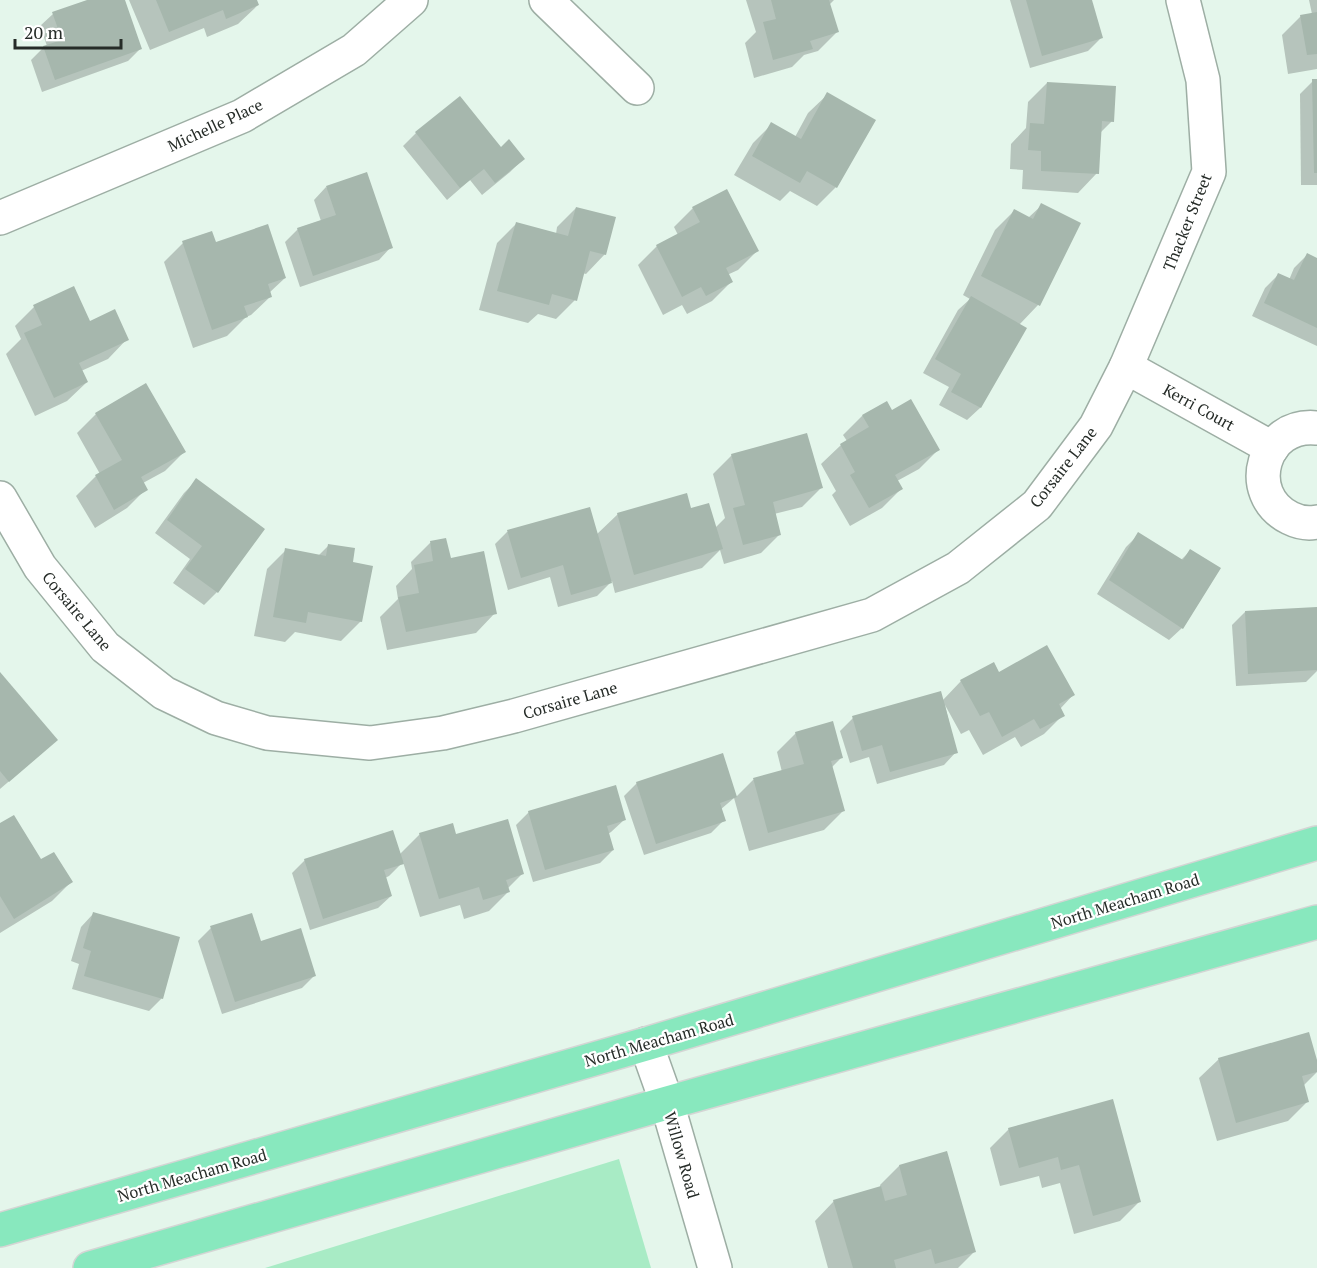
<svg xmlns="http://www.w3.org/2000/svg" width="1317" height="1268" font-family="'PT Serif',serif">
<style>
.green{fill:#a8ebc5}
.shadow{fill:#0003}
.building{fill:#a6b7ad}
.lines{fill:none;stroke-linecap:round;stroke-linejoin:round}
.minor-casing{stroke:#9daea4;stroke-width:36}
.major-casing{stroke:#d4d5d4;stroke-width:36}
.minor{stroke:#fff;stroke-width:33}
.major{stroke:#88e8be;stroke-width:33}
.labels{text-anchor:middle;stroke-width:4.5;stroke-linejoin:round;paint-order:stroke}
.street-label{font-size:16px;fill:#262c28;stroke:#fff}
</style>
<rect width="100%" height="100%" fill="#e4f6eb"/>
<polygon class="green" points="619,1159 651,1268 265,1268"/>
<g class="shadow">
<polygon points="91,0 123,0 141,48 128,61 42,92 31,60 44,47 47,46 40,26 53,14"/>
<polygon points="129,0 256,0 258,5 238,24 207,37 204,28 150,50"/>
<polygon points="746,0 834,0 829,5 837,32 818,51 804,55 792,67 754,78 745,43 756,32"/>
<polygon points="1010,0 1090,0 1101,38 1088,51 1030,68"/>
<polygon points="1309,0 1317,0 1317,69 1288,74 1282,35 1301,16 1312,14"/>
<polygon points="1313,81 1317,81 1317,185 1301,185 1300,94"/>
<polygon points="1047,83 1112,121 1099,134 1097,173 1078,193 1022,189 1023,170 1010,169 1011,144 1026,128 1028,102"/>
<polygon points="828,94 836,187 817,206 790,191 780,201 734,175 753,143 772,124 795,137 808,113"/>
<polygon points="460,98 500,149 523,159 510,172 482,195 470,180 447,200 403,146 416,133"/>
<polygon points="326,187 391,247 379,260 300,287 285,242 298,229 321,221 314,200"/>
<polygon points="1042,205 1038,305 1019,325 1025,328 980,408 967,420 939,405 949,387 923,373 958,310 970,299 963,295 995,230 1014,211 1028,218"/>
<polygon points="576,208 605,254 586,274 582,273 575,300 556,319 538,314 528,323 479,310 497,243 516,224 556,234 557,227"/>
<polygon points="693,208 757,251 738,270 727,275 731,282 712,301 687,314 682,305 663,315 638,265 657,246 678,235 674,227"/>
<polygon points="183,243 215,244 285,278 269,293 271,296 251,315 246,317 227,336 193,348 164,262"/>
<polygon points="1307,255 1317,259 1317,346 1252,316 1265,288 1278,275 1289,280 1294,268"/>
<polygon points="34,307 90,323 127,339 108,359 81,371 87,382 67,401 35,416 6,354 21,339 15,326"/>
<polygon points="886,403 891,412 938,450 919,469 897,481 901,489 882,508 850,526 832,495 836,491 821,464 841,445 847,441 843,435 862,416"/>
<polygon points="96,414 184,452 165,471 143,483 146,489 127,508 95,528 76,496 96,476 100,474 77,433"/>
<polygon points="732,455 821,488 802,507 774,514 780,534 761,553 724,564 720,550 702,568 615,593 612,581 597,596 558,607 550,577 508,590 495,544 507,532 589,508 596,535 618,514 690,510 715,528 725,518 713,474"/>
<polygon points="197,480 263,529 217,592 204,605 173,583 190,559 155,533 184,493"/>
<polygon points="1139,534 1181,560 1190,551 1182,628 1169,640 1097,594 1126,547"/>
<polygon points="445,540 449,560 495,613 476,633 387,650 380,617 398,599 396,586 412,569 411,562 430,543"/>
<polygon points="329,545 352,563 361,621 341,641 295,632 285,642 254,636 267,569 286,550 318,556"/>
<polygon points="1317,608 1317,671 1306,682 1236,686 1232,625 1245,612"/>
<polygon points="0,674 43,752 0,789"/>
<polygon points="999,674 1073,695 1060,709 1063,715 1044,734 1021,747 1015,737 983,755 969,730 961,734 945,705 956,752 944,765 877,784 869,757 850,763 840,731 853,718 942,701 961,681"/>
<polygon points="796,733 842,757 831,768 843,811 824,830 749,851 734,798 720,810 724,820 711,833 644,855 624,796 637,783 736,797 753,780 782,772 777,752"/>
<polygon points="529,812 624,820 611,832 608,834 613,850 600,863 533,882 516,825"/>
<polygon points="0,825 41,861 71,882 52,901 0,933"/>
<polygon points="420,834 522,874 507,889 508,892 489,911 464,919 460,905 420,917 403,862 389,876 385,878 391,896 378,908 310,930 292,873 305,860 399,855"/>
<polygon points="93,914 162,998 149,1011 72,989 79,964 71,961 81,927"/>
<polygon points="211,928 260,943 315,975 302,988 222,1014 198,941"/>
<polygon points="1219,1059 1317,1065 1317,1072 1303,1086 1307,1102 1288,1121 1217,1141 1199,1078"/>
<polygon points="1112,1101 1139,1202 1120,1221 1074,1234 1060,1183 1042,1188 1039,1176 1000,1186 990,1148 1009,1129"/>
<polygon points="946,1153 974,1252 958,1268 828,1268 815,1221 834,1201 881,1188 880,1185 899,1166"/>
</g>
<g class="building">
<polygon points="87,0 125,0 142,49 55,80 43,46 62,40 52,12"/>
<polygon points="156,0 257,0 259,5 226,19 223,10 169,32"/>
<polygon points="771,0 829,0 839,32 810,41 813,49 773,60 763,22 776,19"/>
<polygon points="1026,0 1092,0 1103,38 1042,56"/>
<polygon points="1317,12 1317,54 1307,55 1300,15"/>
<polygon points="1312,79 1317,79 1317,173 1314,173"/>
<polygon points="1047,82 1116,86 1114,122 1102,121 1099,174 1041,171 1041,151 1028,150 1030,123 1044,124"/>
<polygon points="827,92 876,120 837,188 807,171 800,183 752,156 771,122 801,139"/>
<polygon points="460,96 501,147 509,139 525,159 495,183 484,169 460,188 415,132"/>
<polygon points="367,172 393,248 313,276 297,228 336,215 326,186"/>
<polygon points="727,189 759,251 726,268 733,282 706,296 701,287 682,297 656,245 700,222 692,207"/>
<polygon points="1041,203 1081,223 1040,306 981,276 1014,209 1033,219"/>
<polygon points="576,207 616,217 606,255 590,251 577,301 552,294 549,305 497,291 516,222 568,236"/>
<polygon points="268,224 286,278 268,284 272,297 244,306 248,317 212,330 182,241 212,231 216,242"/>
<polygon points="1307,253 1317,258 1317,328 1264,303 1278,273 1294,280"/>
<polygon points="74,286 90,321 115,309 129,340 79,363 88,382 54,398 24,333 42,325 33,305"/>
<polygon points="971,296 1027,328 981,408 951,392 961,374 935,359"/>
<polygon points="146,383 186,452 141,477 148,490 114,510 95,475 122,460 95,413"/>
<polygon points="911,399 940,450 895,475 903,489 869,508 850,475 855,472 840,444 869,427 862,415 887,401 892,410"/>
<polygon points="807,433 823,488 773,502 781,535 743,545 733,508 745,505 731,454"/>
<polygon points="196,478 265,529 218,593 185,569 202,546 167,520"/>
<polygon points="687,493 691,508 709,503 723,549 634,575 617,513"/>
<polygon points="590,507 612,583 571,595 563,565 521,578 507,530"/>
<polygon points="1138,532 1183,560 1190,549 1221,568 1183,629 1109,580"/>
<polygon points="446,538 451,558 484,551 497,614 406,632 398,597 419,593 414,565 433,561 430,541"/>
<polygon points="328,544 355,548 353,562 373,566 362,622 308,612 306,623 273,617 285,548 326,556"/>
<polygon points="1317,607 1317,670 1248,674 1245,611"/>
<polygon points="1047,645 1075,695 1059,704 1065,716 1040,729 1034,719 1002,737 989,712 980,716 960,680 994,662 999,672"/>
<polygon points="0,672 58,740 9,782 0,771"/>
<polygon points="941,691 958,753 890,772 882,745 862,751 852,716"/>
<polygon points="833,721 843,758 831,761 845,811 768,833 753,778 804,764 795,732"/>
<polygon points="723,753 737,797 720,803 726,821 656,844 636,782"/>
<polygon points="616,785 626,820 607,826 614,850 545,870 528,811"/>
<polygon points="14,815 41,859 54,852 73,882 14,919 0,896 0,823"/>
<polygon points="508,819 524,874 506,880 510,892 483,900 479,887 439,899 419,833 453,823 456,834"/>
<polygon points="393,830 404,864 384,870 392,896 323,919 304,859"/>
<polygon points="93,912 180,937 163,999 84,976 91,951 83,948"/>
<polygon points="252,913 261,941 301,928 316,976 235,1002 210,926"/>
<polygon points="1309,1032 1317,1060 1317,1072 1302,1076 1309,1102 1236,1123 1218,1058"/>
<polygon points="1113,1099 1141,1202 1093,1216 1079,1165 1061,1170 1058,1157 1019,1168 1008,1128"/>
<polygon points="947,1151 976,1252 935,1264 931,1249 894,1260 896,1268 853,1268 833,1200 881,1186 885,1201 907,1195 899,1165"/>
</g>
<g class="lines">
<g class="minor-casing">
<g id="minor">
<polyline points="546,0 637,88"/>
<polyline points="0,218 242,116 354,50 411,0"/>
<polyline points="1126,367 1272,448"/>
<path d="M 1317,428 C 1263,422 1242,494 1290,518 C 1298,522 1308,524 1317,522"/>
<polyline points="0,498 40,567 105,647 164,693 216,718 267,733 370,743 443,733 514,716 872,615 958,568 1037,505 1096,426 1126,367 1209,172 1203,80 1183,0"/>
<polyline points="646,1044 667,1103 715,1268"/>
</g>
</g>
<g class="major-casing">
<g id="major">
<polyline points="0,1230 646,1044 1317,843"/>
<polyline points="90,1268 667,1103 1317,922"/>
</g>
</g>
<use href="#minor" class="minor"/>
<use href="#major" class="major"/>
</g>
<g class="labels">
<g class="street-label">
<text transform="translate(215 125) rotate(-25)" y="6">Michelle Place</text>
<text transform="translate(1187 222) rotate(-68)" y="6">Thacker Street</text>
<text transform="translate(1199 407) rotate(29)" y="6">Kerri Court</text>
<text transform="translate(1063 467) rotate(-52)" y="6">Corsaire Lane</text>
<text transform="translate(77 611) rotate(50)" y="6">Corsaire Lane</text>
<text transform="translate(570 700) rotate(-16)" y="6">Corsaire Lane</text>
<text transform="translate(1125 901) rotate(-17)" y="6">North Meacham Road</text>
<text transform="translate(659 1040) rotate(-16)" y="6">North Meacham Road</text>
<text transform="translate(682 1155) rotate(74)" y="6">Willow Road</text>
<text transform="translate(192 1175) rotate(-16)" y="6">North Meacham Road</text>
</g>
</g>
<path d="M15 39v9h106v-9" fill="none" stroke="#262c28" stroke-width="3"/>
<text x="24" y="39" font-size="18" fill="#262c28" stroke="#ffffff" stroke-width="4.5" paint-order="stroke">20 m</text>
</svg>
